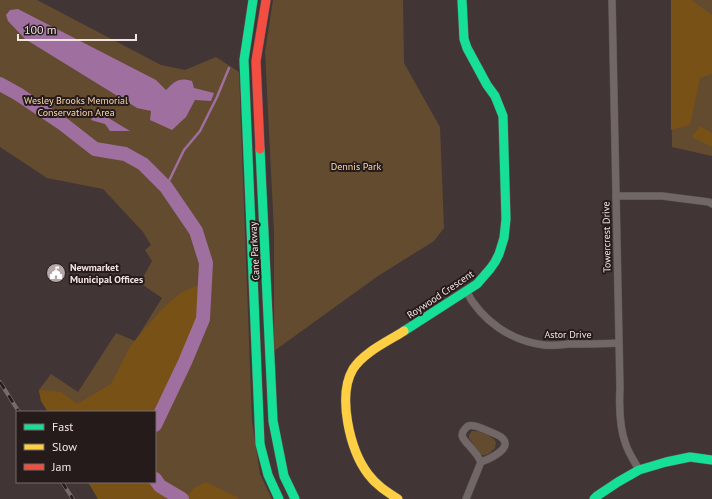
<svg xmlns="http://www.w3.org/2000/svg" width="712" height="499" font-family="'PT Sans',sans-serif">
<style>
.green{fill:#634b2f}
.forest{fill:#785117}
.water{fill:#9e6f9f}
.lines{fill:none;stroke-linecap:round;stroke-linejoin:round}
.stream{stroke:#9e6f9f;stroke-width:2.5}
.river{stroke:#9e6f9f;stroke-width:14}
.street-casing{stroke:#5d5151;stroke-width:8}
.fast-casing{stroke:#5d5151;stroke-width:10}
.slow-casing{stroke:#5d5151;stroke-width:10}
.jam-casing{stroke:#5d5151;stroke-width:10}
.street{stroke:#716767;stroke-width:7}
.fast{stroke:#16e098;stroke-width:9}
.slow{stroke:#ffcf43;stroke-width:9}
.jam{stroke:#f24e42;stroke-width:9}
.rail-casing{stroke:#776c6c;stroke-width:4}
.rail{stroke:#261b1b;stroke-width:2.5;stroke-dasharray:8;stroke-linecap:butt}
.labels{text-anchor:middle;stroke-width:4;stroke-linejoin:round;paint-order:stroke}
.park-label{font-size:10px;fill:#fed8a8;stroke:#261b1b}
.street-label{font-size:10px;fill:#f4e3e3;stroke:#261b1b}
.poi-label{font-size:10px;font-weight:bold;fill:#f4e3e3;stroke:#261b1b;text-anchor:start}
</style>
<rect width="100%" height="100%" fill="#423535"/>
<g class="green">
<polygon points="0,0 37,0 161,65 185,70 216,57 239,72 252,422 260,474 272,499 98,499 88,482 155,482 155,412 48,412 41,401 39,390 51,374 78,392 116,333 135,341 162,298 140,283 152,261 145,250 151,245 143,232 103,189 47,178 0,147"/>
<polygon points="273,0 403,0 404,63 440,127 444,228 434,241 378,276 274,351 274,232 265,52"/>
<polygon points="671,0 712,0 712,156 672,147"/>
<path d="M 472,431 C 479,430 493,436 496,442 L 495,448 C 491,452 486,458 480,454 L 469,438 L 469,435 Z"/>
</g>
<g class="forest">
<polygon points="671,0 691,0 712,15 712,74 700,78 690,125 671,130"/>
<polygon points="700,126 712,133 712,147 692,137"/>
<polygon points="206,282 197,324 183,360 155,413 155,412 48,412 41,401 39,390 61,392 77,404 111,384 131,345 162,309 182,292"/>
<polygon points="88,482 148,482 173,499 98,499"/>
<polygon points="206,482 237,497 239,499 184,499 194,488"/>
</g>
<g class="water">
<path d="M 18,9 L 156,80 L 166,90 C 175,81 179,77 192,81 L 194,88 L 214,93 L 211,101 L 195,100 L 186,117 L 172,130 L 150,120 L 151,111 L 137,108 L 25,39 L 8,21 L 6,15 L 10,10 Z"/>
<polygon points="97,111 130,131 110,131 105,124 91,120 93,114"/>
</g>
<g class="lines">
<polyline class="stream" points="166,187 184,150 200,131 217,97 229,68"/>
<g class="river">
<polyline points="0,84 18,94 63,124 95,149 125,154 143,164 166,187 196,231 206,263 203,319 185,362 155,425"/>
<polyline points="155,479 160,486 182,499"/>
</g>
<g class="street-casing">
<g id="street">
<path d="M 612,0 L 620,388 C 619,407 619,427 626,445 C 629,454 635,462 639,470"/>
<polyline points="616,196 662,196 709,202 712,204"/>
<path d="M 466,291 C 482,321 511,341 544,345 C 552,346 561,345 569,344 C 585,344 602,344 618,343"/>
<path d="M 466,499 L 481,462 C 489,459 515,448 501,437 C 497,434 490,432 486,430 C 480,428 474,424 468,426 C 456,436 465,440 472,449 C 476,453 479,458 481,462"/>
</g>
</g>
<g class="fast-casing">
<g id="fast">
<polyline points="253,0 244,60 260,444 268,475 279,499"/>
<polyline points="260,149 273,421 284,476 295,499"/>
<polyline points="404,331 477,284 490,269 495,262 499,254 504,238 506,219 503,116 495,96 487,85 467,48 464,39 462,0"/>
<polyline points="594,499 597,496 618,482 639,470 666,462 690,457 712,460"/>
</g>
</g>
<g class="slow-casing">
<path id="slow" d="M 398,499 C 387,492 376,485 368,474 C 350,450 337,396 353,369 C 364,352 387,342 404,331"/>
</g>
<g class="jam-casing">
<polyline id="jam" points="260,149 256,61 266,0"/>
</g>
<use href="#street" class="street"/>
<use href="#fast" class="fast"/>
<use href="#slow" class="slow"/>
<use href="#jam" class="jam"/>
<g class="rail-casing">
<g id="rail">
<polyline points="0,382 19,412"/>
<polyline points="62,482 73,499"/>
</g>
</g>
<use href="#rail" class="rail"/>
</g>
<defs>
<g id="civic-disc" transform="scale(1)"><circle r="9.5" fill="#b6a6a6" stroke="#261b1b"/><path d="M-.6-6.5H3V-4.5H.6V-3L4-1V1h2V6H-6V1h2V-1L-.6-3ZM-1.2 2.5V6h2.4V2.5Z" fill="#fff"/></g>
</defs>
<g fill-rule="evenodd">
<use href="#civic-disc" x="56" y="273"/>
</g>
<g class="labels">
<g class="park-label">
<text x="76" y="104">Wesley Brooks Memorial<tspan x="76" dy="12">Conservation Area</tspan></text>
<text x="356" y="170">Dennis Park</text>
</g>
<g class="street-label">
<text transform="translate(606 237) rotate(-91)" y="4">Towercrest Drive</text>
<text transform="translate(254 251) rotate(-93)" y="4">Cane Parkway</text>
<text transform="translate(440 294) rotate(-34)" y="4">Roywood Crescent</text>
<text x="568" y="338">Astor Drive</text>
</g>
<g class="poi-label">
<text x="70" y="271">Newmarket<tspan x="70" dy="12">Municipal Offices</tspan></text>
</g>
</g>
<rect x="16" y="411" width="140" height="72" fill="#261b1b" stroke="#786b6b"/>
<rect x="24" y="424" width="20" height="6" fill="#16e098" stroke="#786b6b"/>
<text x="52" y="431" font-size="12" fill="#f4e3e3">Fast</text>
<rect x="24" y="444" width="20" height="6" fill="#ffcf43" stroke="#786b6b"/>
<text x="52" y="451" font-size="12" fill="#f4e3e3">Slow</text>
<rect x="24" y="464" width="20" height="6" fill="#f24e42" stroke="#786b6b"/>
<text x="52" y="471" font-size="12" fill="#f4e3e3">Jam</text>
<path d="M18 34v6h118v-6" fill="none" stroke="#f4e3e3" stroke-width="2"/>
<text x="24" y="34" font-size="12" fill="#f4e3e3" stroke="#261b1b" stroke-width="3" paint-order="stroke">100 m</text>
</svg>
